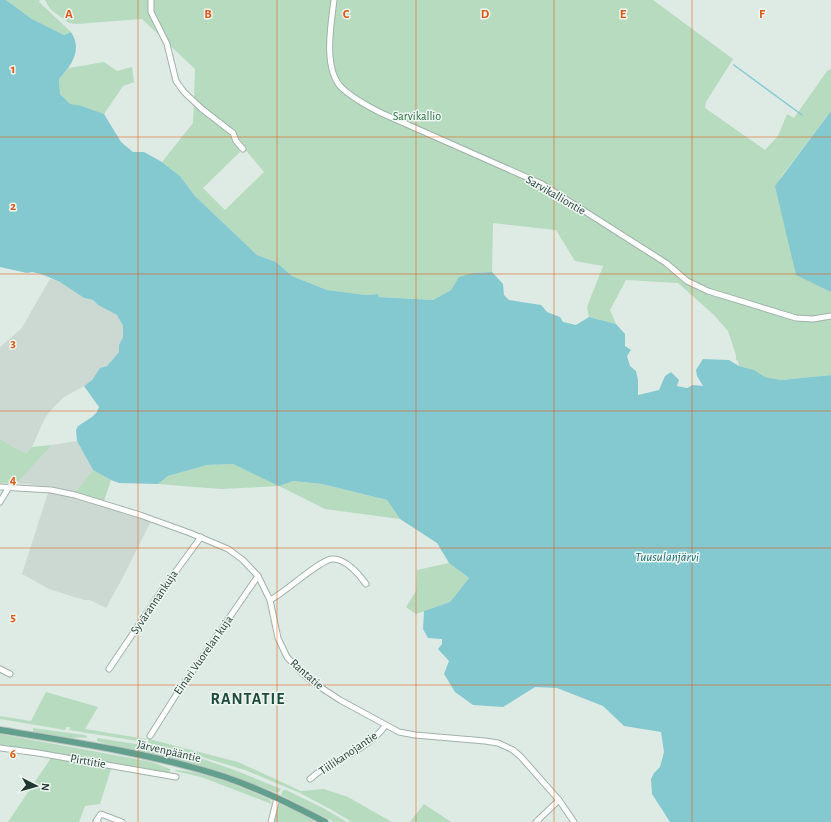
<svg xmlns="http://www.w3.org/2000/svg" width="831" height="822" font-family="'Alegreya Sans',sans-serif">
<style>
.built{fill:#ccd9d2}
.green{fill:#b6dbbe}
.water{fill:#85c9d0}
.lines{fill:none;stroke-linecap:round;stroke-linejoin:round}
.stream{stroke:#85c9d0;stroke-width:1.5}
.minor-casing{stroke:#a1b1ab;stroke-width:7}
.major-casing{stroke:#bcc4c1;stroke-width:8}
.minor{stroke:#fff;stroke-width:5}
.major{stroke:#629f8c;stroke-width:6}
.grid{fill:none;stroke:#de570e;stroke-width:1;stroke-opacity:0.55}
.labels{text-anchor:middle;stroke-width:3;stroke-linejoin:round;paint-order:stroke}
.park-label{font-size:12px;fill:#2a7041;stroke:#eef6f2}
.street-label{font-size:12px;fill:#1f3931;stroke:#eef6f2}
.water-label{font-size:13px;font-style:italic;fill:#1a6b74;stroke:#eef6f2}
.district-label{font-size:16px;font-weight:bold;letter-spacing:1px;fill:#1c4b3c;stroke:#eef6f2}
.grid-label{font-size:13px;text-anchor:middle;font-weight:bold;fill:#de570e;stroke:#eef6f2;stroke-width:3;stroke-linejoin:round;paint-order:stroke}
</style>
<rect width="100%" height="100%" fill="#deeae4"/>
<g class="built">
<polygon points="50,279 61,282 84,298 93,300 98,305 117,315 123,326 123,337 119,345 119,352 107,366 100,368 92,380 84,386 64,397 50,411 44,420 32,447 26,454 0,439 0,347 21,329"/>
<polygon points="77,441 93,470 74,494 152,519 122,579 106,608 90,600 84,600 49,589 22,574 50,487 17,483 52,445"/>
</g>
<g class="green">
<polygon points="6,0 40,0 39,2 71,32 64,35 32,19"/>
<polygon points="45,0 653,0 733,59 706,102 705,108 765,150 778,136 787,114 794,118 827,71 831,69 831,111 781,177 777,192 821,287 831,292 831,375 781,380 765,377 754,370 739,366 738,361 736,360 736,355 728,331 714,315 678,283 626,280 610,310 616,324 589,317 587,307 603,266 575,261 556,230 493,223 492,272 473,273 457,281 451,290 433,300 379,297 378,294 366,295 327,290 292,276 276,262 257,255 195,196 180,176 162,162 193,123 194,103 232,134 240,152 203,188 225,210 264,172 244,148 234,132 194,100 195,69 142,19 76,24 69,23 50,9"/>
<polygon points="104,62 117,71 132,67 134,82 123,86 104,114 82,106 70,105 60,94 59,79 69,68"/>
<polygon points="0,439 26,454 32,447 52,445 17,483 0,483"/>
<polygon points="233,464 279,485 292,481 322,484 387,500 400,519 325,509 279,486 221,489 158,484 168,476 207,465"/>
<polygon points="93,470 111,480 103,504 74,494"/>
<polygon points="449,563 469,578 450,602 416,614 406,607 416,591 417,570"/>
<polygon points="46,692 98,707 85,729 146,739 144,742 69,730 70,727 67,727 65,730 0,719 0,716 31,721"/>
<path d="M 33,728 L 84,735 L 87,736 L 86,738 C 80,737 75,738 69,738 C 57,737 45,734 33,732 Z"/>
<polygon points="0,734 152,762 170,769 170,772 166,773 0,746"/>
<path d="M 97,738 L 142,745 L 200,758 L 237,771 L 281,789 L 278,793 C 245,782 213,768 178,760 C 152,753 123,750 97,741 Z"/>
<polygon points="149,739 238,762 301,791 324,789 348,797 392,822 352,822 330,809 300,793 245,770 189,753 148,743"/>
<polygon points="51,758 111,769 100,804 85,806 79,822 8,822"/>
<path d="M 176,770 C 208,772 240,787 269,799 L 272,804 L 201,777 L 175,771 Z"/>
<polygon points="283,790 286,790 323,808 347,822 334,822 281,795"/>
<polygon points="279,804 294,810 316,822 274,822"/>
<polygon points="424,804 451,822 410,822"/>
</g>
<g class="water">
<path d="M 0,0 L 6,0 L 32,19 L 64,35 L 71,32 C 83,50 71,66 59,79 L 60,94 L 70,104 L 82,106 L 104,114 L 121,142 L 133,152 L 144,152 L 162,162 L 180,176 L 195,196 L 257,255 L 276,262 L 292,276 L 327,290 L 366,295 L 378,294 L 379,297 L 433,300 L 451,290 L 459,277 L 473,273 L 492,272 L 503,284 L 504,295 L 509,300 L 541,305 L 547,312 L 560,317 L 563,322 L 576,325 L 589,317 L 616,324 L 625,334 L 625,346 L 631,350 L 627,356 L 630,366 L 636,371 L 638,380 L 638,395 L 659,390 L 665,376 L 671,372 L 679,380 L 677,386 L 687,388 L 693,385 L 703,386 L 697,376 L 696,370 L 703,359 L 729,360 L 739,366 L 754,370 L 765,377 L 781,380 L 831,375 L 831,822 L 670,822 L 652,794 L 651,779 L 654,773 L 660,767 L 664,752 L 661,732 L 624,726 L 603,706 L 557,688 L 535,687 L 503,707 L 473,705 L 455,692 L 444,674 L 449,661 L 438,649 L 442,644 L 442,639 L 428,638 L 423,629 L 424,611 L 450,602 L 469,578 L 449,563 L 437,543 L 400,519 L 387,500 L 322,484 L 293,481 L 279,486 L 233,464 L 207,465 L 168,476 L 158,484 L 119,483 L 111,480 L 93,470 L 77,441 L 76,430 L 78,426 L 92,417 L 97,412 L 99,407 L 84,386 L 92,380 L 100,368 L 107,366 L 119,352 L 119,345 L 123,337 L 123,326 L 117,315 L 98,305 L 93,300 L 84,298 L 60,282 L 41,274 L 32,272 L 27,273 L 0,267 Z"/>
<polygon points="831,111 831,292 796,275 775,186"/>
</g>
<g class="lines">
<polyline class="stream" points="734,65 802,115"/>
<g class="minor-casing">
<g id="minor">
<polyline points="151,0 151,12 167,44 176,81 184,92 202,109 233,133 236,141 243,149"/>
<path d="M 334,0 C 331,24 323,68 341,87 C 352,98 366,105 379,112 L 542,184 L 666,263 L 687,281 L 708,291 L 796,318 L 813,319 L 831,316"/>
<polyline points="0,487 51,490 75,495 140,515 190,533 228,549 243,560 258,576 270,600 278,638 287,657 301,672 314,683 340,700 399,732 415,735 485,741 498,743 513,750 521,757 559,800 574,822"/>
<polyline points="0,502 9,487"/>
<path d="M 270,600 C 286,592 318,561 332,559 C 345,558 359,574 366,584"/>
<polyline points="0,669 10,674"/>
<polyline points="109,669 165,586 201,537"/>
<polyline points="150,736 176,695 258,576"/>
<polyline points="0,748 38,753 176,777"/>
<path d="M 310,779 C 316,774 323,768 330,765 C 349,755 373,743 385,726"/>
<polyline points="98,822 96,821 101,814 122,822"/>
<polyline points="271,822 277,798"/>
<polyline points="536,822 559,800"/>
</g>
</g>
<g class="major-casing">
<path id="major" d="M 0,730 C 74,742 154,754 225,777 C 260,789 293,805 325,822"/>
</g>
<use href="#minor" class="minor"/>
<use href="#major" class="major"/>
</g>
<path class="grid" d="M 138,0 L 138,822M 277,0 L 277,822M 416,0 L 416,822M 554,0 L 554,822M 692,0 L 692,822M 0,137 L 831,137M 0,274 L 831,274M 0,411 L 831,411M 0,548 L 831,548M 0,685 L 831,685"/>
<g class="labels">
<g class="park-label">
<text x="417" y="120">Sarvikallio</text>
</g>
<g class="street-label">
<text transform="translate(556 195) rotate(30)" y="4">Sarvikalliontie</text>
<text transform="translate(154 602) rotate(-56)" y="4">Syvärannankuja</text>
<text transform="translate(203 655) rotate(-55)" y="4">Einari Vuorelan kuja</text>
<text transform="translate(307 674) rotate(41)" y="4">Rantatie</text>
<text transform="translate(169 751) rotate(13)" y="4">Järvenpääntie</text>
<text transform="translate(348 753) rotate(-34)" y="4">Tiilikanojantie</text>
<text transform="translate(88 761) rotate(10)" y="4">Pirttitie</text>
</g>
<g class="water-label">
<text x="667" y="561">Tuusulanjärvi</text>
</g>
<g class="district-label">
<text x="248" y="704">RANTATIE</text>
</g>
</g>
<g class="grid-label">
<text x="69" y="18">A</text>
<text x="208" y="18">B</text>
<text x="346" y="18">C</text>
<text x="485" y="18">D</text>
<text x="623" y="18">E</text>
<text x="762" y="18">F</text>
<text x="13" y="73">1</text>
<text x="13" y="210">2</text>
<text x="13" y="347">3</text>
<text x="13" y="484">4</text>
<text x="13" y="621">5</text>
<text x="13" y="758">6</text>
</g>
<g transform="translate(36 786) rotate(96)" stroke="#eef6f2" stroke-width="3" paint-order="stroke">
<path d="M0-3L7 15L0 10L-7 15Z" fill="#1f3931"/>
<text y="-6" font-size="11" font-weight="bold" text-anchor="middle" fill="#1f3931">N</text>
</g>
</svg>
